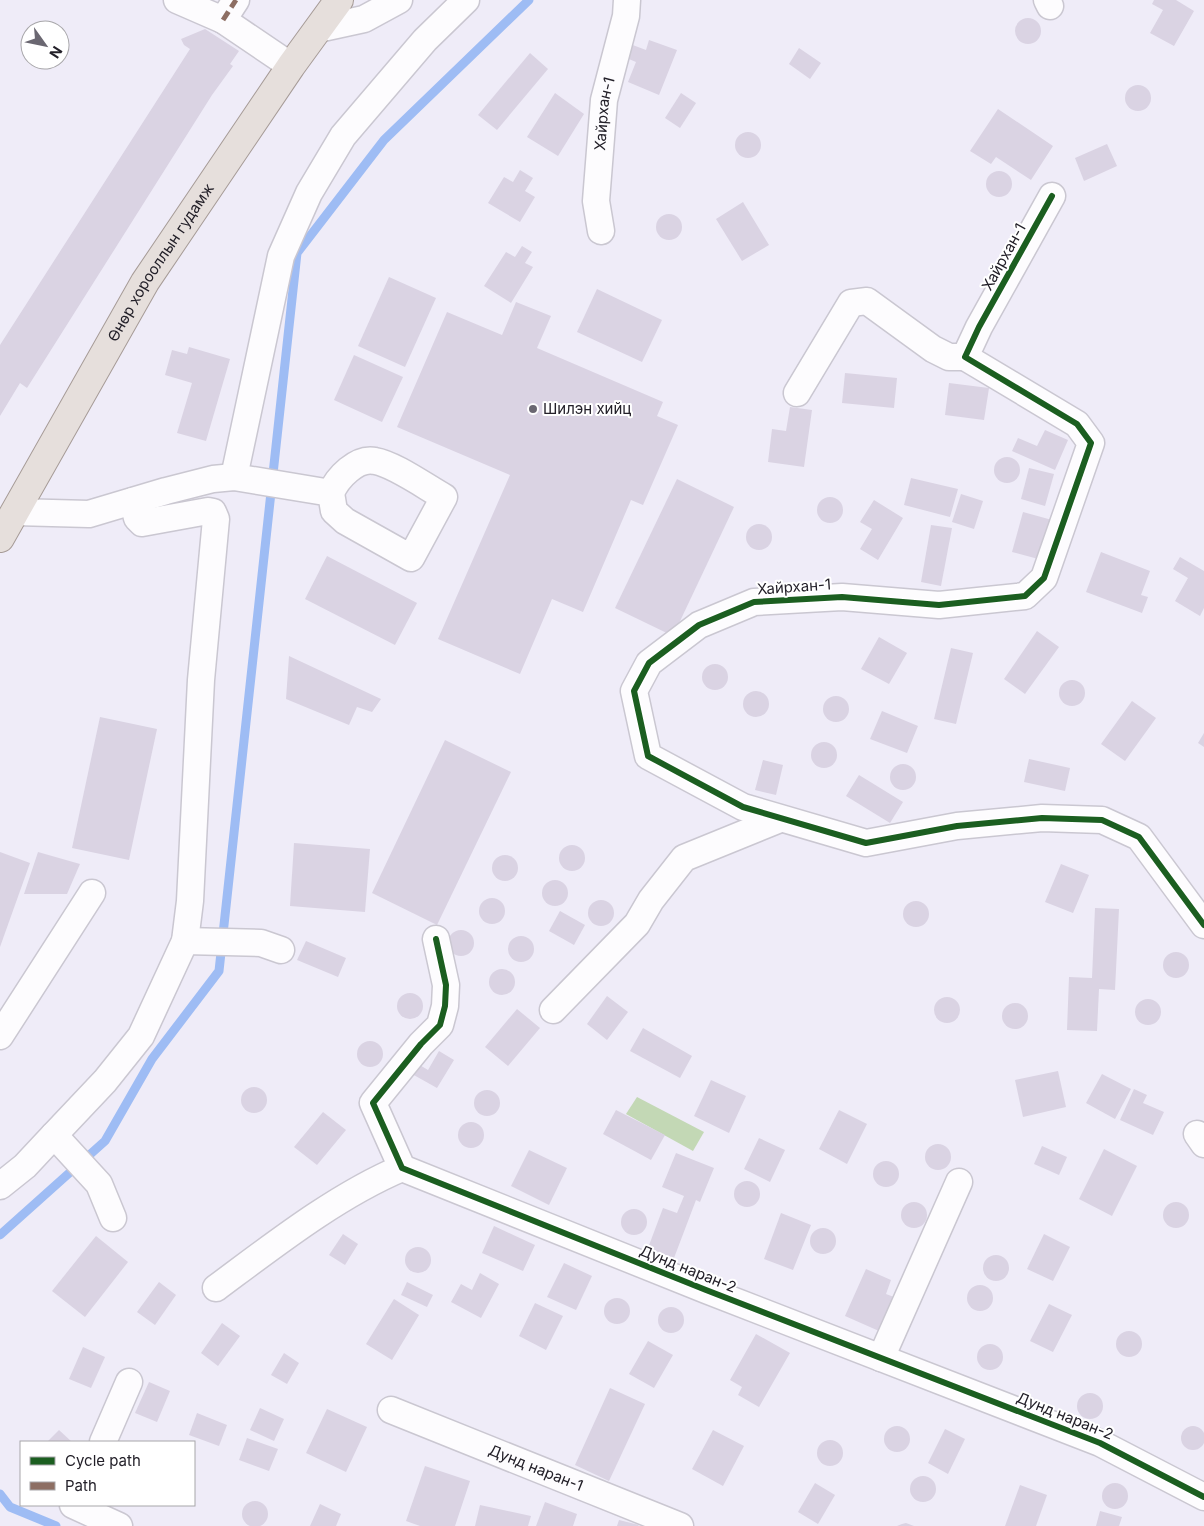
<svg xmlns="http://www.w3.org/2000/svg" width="1204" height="1526" font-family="Inter,sans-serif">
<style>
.green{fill:#c3d8b5}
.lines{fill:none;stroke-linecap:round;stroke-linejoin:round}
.stream{stroke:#9ebcf4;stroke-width:9}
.building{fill:#dad3e3}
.minor-casing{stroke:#cac7d1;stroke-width:29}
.major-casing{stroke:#a69b97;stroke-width:30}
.minor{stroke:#fdfcfe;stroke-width:26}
.major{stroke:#e6dfdc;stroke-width:28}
.quiet{stroke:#8d6e63;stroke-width:5;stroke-dasharray:10 5;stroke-linecap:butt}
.cycleway-casing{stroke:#fff;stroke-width:9}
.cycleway{stroke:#1b5e20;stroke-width:6}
.poi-dot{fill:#6a6771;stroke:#fff;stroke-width:2}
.labels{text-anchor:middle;stroke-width:4;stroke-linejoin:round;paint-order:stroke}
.street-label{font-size:15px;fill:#232029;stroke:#fff}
.poi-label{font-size:15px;fill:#232029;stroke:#fff;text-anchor:start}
</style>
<rect width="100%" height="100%" fill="#efecf8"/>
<polygon class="green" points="637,1097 704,1132 693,1151 626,1114"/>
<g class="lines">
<g class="stream">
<polyline points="0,1235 105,1141 152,1059 219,971 297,253 384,140 529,0"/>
<polyline points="0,1494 10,1507 56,1526"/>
</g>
</g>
<g class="building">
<polygon points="1154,0 1176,0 1194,11 1174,46 1150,33 1163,10 1152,4"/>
<circle cx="1028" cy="31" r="13"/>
<polygon points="205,29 239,51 230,64 233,66 212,95 27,388 20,383 0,416 0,345 190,49 184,45 181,39"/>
<polygon points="649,40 677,50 659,95 628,82 636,62 624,57 630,44 646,50"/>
<polygon points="799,48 821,63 810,79 789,64"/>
<polygon points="530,53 548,69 497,130 478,115"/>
<circle cx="1138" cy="98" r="13"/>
<polygon points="555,93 584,114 558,156 527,137"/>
<polygon points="681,93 696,103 680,128 665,118"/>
<polygon points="998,109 1053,146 1031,180 996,157 991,164 970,151"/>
<circle cx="748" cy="145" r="13"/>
<polygon points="1107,144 1117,166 1084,181 1075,158"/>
<polygon points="520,170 533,178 525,191 535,197 520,222 488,203 504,177 513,182"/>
<circle cx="999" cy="184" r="13"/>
<polygon points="743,202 769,245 742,261 716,219"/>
<circle cx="669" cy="227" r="13"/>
<polygon points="522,246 532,252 525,263 533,267 511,303 484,286 506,252 515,257"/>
<polygon points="389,277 436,298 405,367 358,346"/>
<polygon points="597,289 662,320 642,362 577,332"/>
<polygon points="516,302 551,316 537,348 663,402 657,416 678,425 643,505 631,500 583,612 552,599 520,674 438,639 510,475 397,427 447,312 502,335"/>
<polygon points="189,347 230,359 206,441 177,433 192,383 165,375 172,350 187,354"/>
<polygon points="354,355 403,377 382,422 334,400"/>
<polygon points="845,373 897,378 894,408 842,403"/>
<polygon points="949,383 989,388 984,420 945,415"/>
<polygon points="790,407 812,410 804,467 768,462 772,429 786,431"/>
<polygon points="1045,430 1068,440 1055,470 1012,451 1018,438 1037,446"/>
<circle cx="1007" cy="470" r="13"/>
<polygon points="1029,468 1054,474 1045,506 1021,499"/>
<polygon points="911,478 958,489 950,517 904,505"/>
<polygon points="677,479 734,507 673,636 615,608"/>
<polygon points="961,494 983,501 974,529 952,522"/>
<circle cx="830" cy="510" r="13"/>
<polygon points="874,500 903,518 878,560 860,549 872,529 860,522"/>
<polygon points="1023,512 1052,520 1042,560 1012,552"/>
<circle cx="759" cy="537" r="13"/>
<polygon points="931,525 952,528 941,586 921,582"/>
<polygon points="1101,552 1150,571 1141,595 1148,597 1142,613 1086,592"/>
<polygon points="327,556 417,603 395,645 305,599"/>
<polygon points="1180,557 1204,571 1204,608 1200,616 1175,601 1188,578 1173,569"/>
<polygon points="1037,631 1059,647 1025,694 1004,679"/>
<polygon points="879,637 907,653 889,684 861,669"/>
<polygon points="951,648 973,653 956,724 934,719"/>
<polygon points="289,656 381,699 372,712 357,707 349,725 286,699"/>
<circle cx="715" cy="677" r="13"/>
<circle cx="1072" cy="693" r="13"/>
<circle cx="756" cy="704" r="13"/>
<circle cx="836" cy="709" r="13"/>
<polygon points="1132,701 1156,718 1125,761 1101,744"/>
<polygon points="882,711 918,726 907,753 870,739"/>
<polygon points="100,717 157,729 129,860 72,848"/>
<polygon points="1204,733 1204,747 1198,743"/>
<polygon points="445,740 511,772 437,925 372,893"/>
<circle cx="824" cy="755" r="13"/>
<polygon points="1029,759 1070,768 1065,791 1024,782"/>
<polygon points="763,760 783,765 776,795 755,790"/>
<circle cx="903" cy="777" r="13"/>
<polygon points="859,775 903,802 890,823 846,796"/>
<polygon points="294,843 370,849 365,912 290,906"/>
<circle cx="572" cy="858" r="13"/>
<polygon points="0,852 30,863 0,947"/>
<polygon points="38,852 80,864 67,894 24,894"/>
<circle cx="505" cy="868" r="13"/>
<polygon points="1061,864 1089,875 1073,913 1045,902"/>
<circle cx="555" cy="893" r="13"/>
<circle cx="492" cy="911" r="13"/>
<circle cx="601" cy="913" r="13"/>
<circle cx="916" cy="914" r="13"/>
<polygon points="1095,908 1119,909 1115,990 1099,989 1097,1031 1067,1030 1069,977 1092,978"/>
<polygon points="560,911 585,925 574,945 549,931"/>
<circle cx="461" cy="943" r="13"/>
<circle cx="521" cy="949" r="13"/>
<polygon points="306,941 346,958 338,977 297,960"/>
<circle cx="1176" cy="965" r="13"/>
<circle cx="502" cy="982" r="13"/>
<circle cx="410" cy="1006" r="13"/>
<polygon points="607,996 628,1012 607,1040 587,1024"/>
<circle cx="947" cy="1010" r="13"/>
<circle cx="1148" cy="1012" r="13"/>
<circle cx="1015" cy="1016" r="13"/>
<polygon points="517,1009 540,1028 508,1066 485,1047"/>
<polygon points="643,1028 692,1056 680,1078 630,1051"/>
<circle cx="370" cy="1054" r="13"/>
<polygon points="439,1051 454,1060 437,1088 412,1074 418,1064 428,1070"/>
<polygon points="1058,1071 1066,1107 1023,1117 1015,1080"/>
<polygon points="1102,1074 1131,1089 1115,1119 1086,1103"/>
<polygon points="711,1080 746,1096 729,1133 694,1116"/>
<circle cx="254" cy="1100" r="13"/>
<polygon points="1134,1089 1147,1095 1143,1103 1164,1112 1153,1135 1120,1120"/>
<circle cx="487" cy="1103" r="13"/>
<polygon points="616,1110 665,1135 651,1160 603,1134"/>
<polygon points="839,1110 867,1124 847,1164 819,1149"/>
<polygon points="323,1112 346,1130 317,1165 294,1147"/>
<circle cx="471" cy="1135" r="13"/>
<polygon points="759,1138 785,1150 770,1182 744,1169"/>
<circle cx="938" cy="1157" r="13"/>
<polygon points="1042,1146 1067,1157 1059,1175 1034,1164"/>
<polygon points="1104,1149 1137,1166 1112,1216 1079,1199"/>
<polygon points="529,1150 567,1168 549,1205 511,1186"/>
<polygon points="676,1153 714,1168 700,1202 696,1200 674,1258 648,1248 663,1208 677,1213 684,1196 662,1187"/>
<circle cx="886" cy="1174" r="13"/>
<circle cx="747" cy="1194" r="13"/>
<circle cx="914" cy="1215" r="13"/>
<circle cx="1176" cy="1215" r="13"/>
<circle cx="634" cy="1222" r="13"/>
<polygon points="781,1213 811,1225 793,1270 764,1259"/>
<polygon points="494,1226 535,1245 523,1271 482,1253"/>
<circle cx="823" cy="1241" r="13"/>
<polygon points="343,1234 358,1244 345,1265 329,1255"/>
<polygon points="1044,1234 1070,1247 1053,1281 1027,1269"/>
<polygon points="96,1236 128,1262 85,1317 52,1291"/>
<circle cx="418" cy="1260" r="13"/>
<circle cx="996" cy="1268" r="13"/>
<polygon points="564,1263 592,1276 576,1310 547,1297"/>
<polygon points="866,1269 891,1280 886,1294 894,1297 879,1331 845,1316"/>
<polygon points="480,1273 499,1284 481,1318 451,1302 461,1284 472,1290"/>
<polygon points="159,1282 176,1295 155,1325 137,1312"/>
<polygon points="407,1282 433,1295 427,1307 401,1295"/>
<circle cx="980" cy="1298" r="13"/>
<circle cx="617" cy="1311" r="13"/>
<polygon points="394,1299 419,1315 392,1360 366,1344"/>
<polygon points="535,1303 563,1316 546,1350 519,1336"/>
<polygon points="1049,1304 1072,1315 1053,1352 1030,1341"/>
<circle cx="671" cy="1320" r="13"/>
<polygon points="222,1323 240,1336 218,1366 201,1353"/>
<circle cx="1129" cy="1344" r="13"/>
<polygon points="756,1334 790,1353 759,1407 738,1395 742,1387 730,1380"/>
<polygon points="648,1341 673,1355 654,1388 629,1374"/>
<circle cx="990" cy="1357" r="13"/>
<polygon points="83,1347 105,1357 91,1388 69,1379"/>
<polygon points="284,1353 299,1363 287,1384 271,1375"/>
<polygon points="149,1382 170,1391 157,1422 135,1413"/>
<polygon points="610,1388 645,1404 609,1481 575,1465"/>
<circle cx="1090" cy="1406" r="13"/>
<polygon points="260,1408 284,1419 274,1441 250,1430"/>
<polygon points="327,1409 367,1427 346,1472 306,1453"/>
<polygon points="197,1413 227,1425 219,1446 189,1435"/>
<circle cx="1193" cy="1438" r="12"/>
<circle cx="897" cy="1439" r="13"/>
<polygon points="945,1429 965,1439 948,1474 928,1463"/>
<polygon points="59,1430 72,1442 47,1442"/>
<polygon points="713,1430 744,1446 723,1486 692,1469"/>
<polygon points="247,1438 278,1449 269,1471 239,1460"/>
<circle cx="830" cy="1453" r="13"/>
<polygon points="425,1466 470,1481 455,1526 420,1526 406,1521"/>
<circle cx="923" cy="1489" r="13"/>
<polygon points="815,1483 835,1495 818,1524 798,1512"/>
<circle cx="1115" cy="1496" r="13"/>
<polygon points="1020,1485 1047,1495 1036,1526 1005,1526"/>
<circle cx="255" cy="1514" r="13"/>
<polygon points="545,1502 577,1514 573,1526 536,1526"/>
<polygon points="320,1504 341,1514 336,1526 310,1526"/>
<polygon points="480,1505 531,1516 528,1526 475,1526"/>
<polygon points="1100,1511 1122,1517 1119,1526 1096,1526"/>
<polygon points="619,1520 639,1525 638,1526 617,1526"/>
<polygon points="906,1523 914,1526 897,1526 902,1524"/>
</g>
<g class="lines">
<g class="minor-casing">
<g id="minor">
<polyline points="177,0 223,20 291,66"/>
<polyline points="1047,0 1050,6"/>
<polyline points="223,20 236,0"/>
<polyline points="318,29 364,19 399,0"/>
<polyline points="1052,196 979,327 965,357 1077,424 1091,443 1044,578 1025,596 939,605 842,597 754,602 699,625 649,663 634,691 648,756 743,807 866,843 957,826 1042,818 1102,820 1139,837 1204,925"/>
<path id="s1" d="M 601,231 L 596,201 L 604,100 L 626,16 L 627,0"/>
<polyline points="797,393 851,303 867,301 933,349 949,357 965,357"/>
<polyline points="234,477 281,256 309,193 343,136 425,40 466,0"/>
<path d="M 15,512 L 89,514 L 166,491 L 213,479 L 234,477 L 331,493 L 334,511 L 345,521 L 411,558 L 444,497 C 426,487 394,464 375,461 C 357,457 337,478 331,493"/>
<polyline points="436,939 446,985 445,1006 440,1025 421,1044 373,1103 402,1168 706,1290 1100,1443 1204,1497"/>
<polyline points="185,941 261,943 281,950"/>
<polyline points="553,1010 637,924 651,900 684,858 780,819"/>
<polyline points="0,1036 92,893"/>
<polyline points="1197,1134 1204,1144"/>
<polyline points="54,1135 105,1081 141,1036 185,941 190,901 201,680 216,519 213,512 208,511 142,523 137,518 133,501"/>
<polyline points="0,1186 25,1166 54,1135 99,1184 113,1218"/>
<path d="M 216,1288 C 274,1245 336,1196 402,1168"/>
<polyline points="881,1358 959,1182"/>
<path id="s2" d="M 391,1410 L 680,1526"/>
<polyline points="103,1442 129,1382"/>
<polyline points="73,1505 119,1526"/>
</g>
</g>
<g class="major-casing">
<g id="major">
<path id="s3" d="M 0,538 L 145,282 L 291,66 L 339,0"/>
</g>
</g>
<use href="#minor" class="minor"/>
<use href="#major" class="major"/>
<polyline class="quiet" points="223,20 236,0"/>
<g class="cycleway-casing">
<g id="cycleway">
<polyline points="1052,196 979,327 965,357 1077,424 1091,443 1044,578 1025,596 939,605 842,597 754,602 699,625 649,663 634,691 648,756 743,807 866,843 957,826 1042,818 1102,820 1139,837 1204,925"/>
<polyline points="436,939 446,985 445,1006 440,1025 421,1044 373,1103 402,1168 706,1290 1100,1443 1204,1497"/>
</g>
</g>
<use href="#cycleway" class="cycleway"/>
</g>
<circle class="poi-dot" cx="533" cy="409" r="5"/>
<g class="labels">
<g class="street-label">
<text dy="5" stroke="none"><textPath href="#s1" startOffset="118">Хайрхан-1</textPath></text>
<text transform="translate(1004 257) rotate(-61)" y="5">Хайрхан-1</text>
<text dy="5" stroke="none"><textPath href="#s3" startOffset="319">Өнөр хорооллын гудамж</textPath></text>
<text transform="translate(794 587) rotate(-4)" y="5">Хайрхан-1</text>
<text transform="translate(688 1269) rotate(22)" y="5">Дунд наран-2</text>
<text transform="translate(1065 1416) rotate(22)" y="5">Дунд наран-2</text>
<text dy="5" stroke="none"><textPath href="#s2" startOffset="156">Дунд наран-1</textPath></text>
</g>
<g class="poi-label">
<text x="543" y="414">Шилэн хийц</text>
</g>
</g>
<rect x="20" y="1441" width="175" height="65" fill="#ffffff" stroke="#a7a6a9"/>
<rect x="30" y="1457" width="25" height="8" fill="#1b5e20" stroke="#a7a6a9"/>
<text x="65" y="1466" font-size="15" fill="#232029">Cycle path</text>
<rect x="30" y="1482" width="25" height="8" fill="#8d6e63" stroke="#a7a6a9"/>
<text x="65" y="1491" font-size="15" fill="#232029">Path</text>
<g transform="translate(45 45) rotate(123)"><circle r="24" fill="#ffffff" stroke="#a7a6a9"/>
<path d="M0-4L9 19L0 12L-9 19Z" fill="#6a6771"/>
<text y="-8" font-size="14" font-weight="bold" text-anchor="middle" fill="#232029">N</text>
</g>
</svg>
